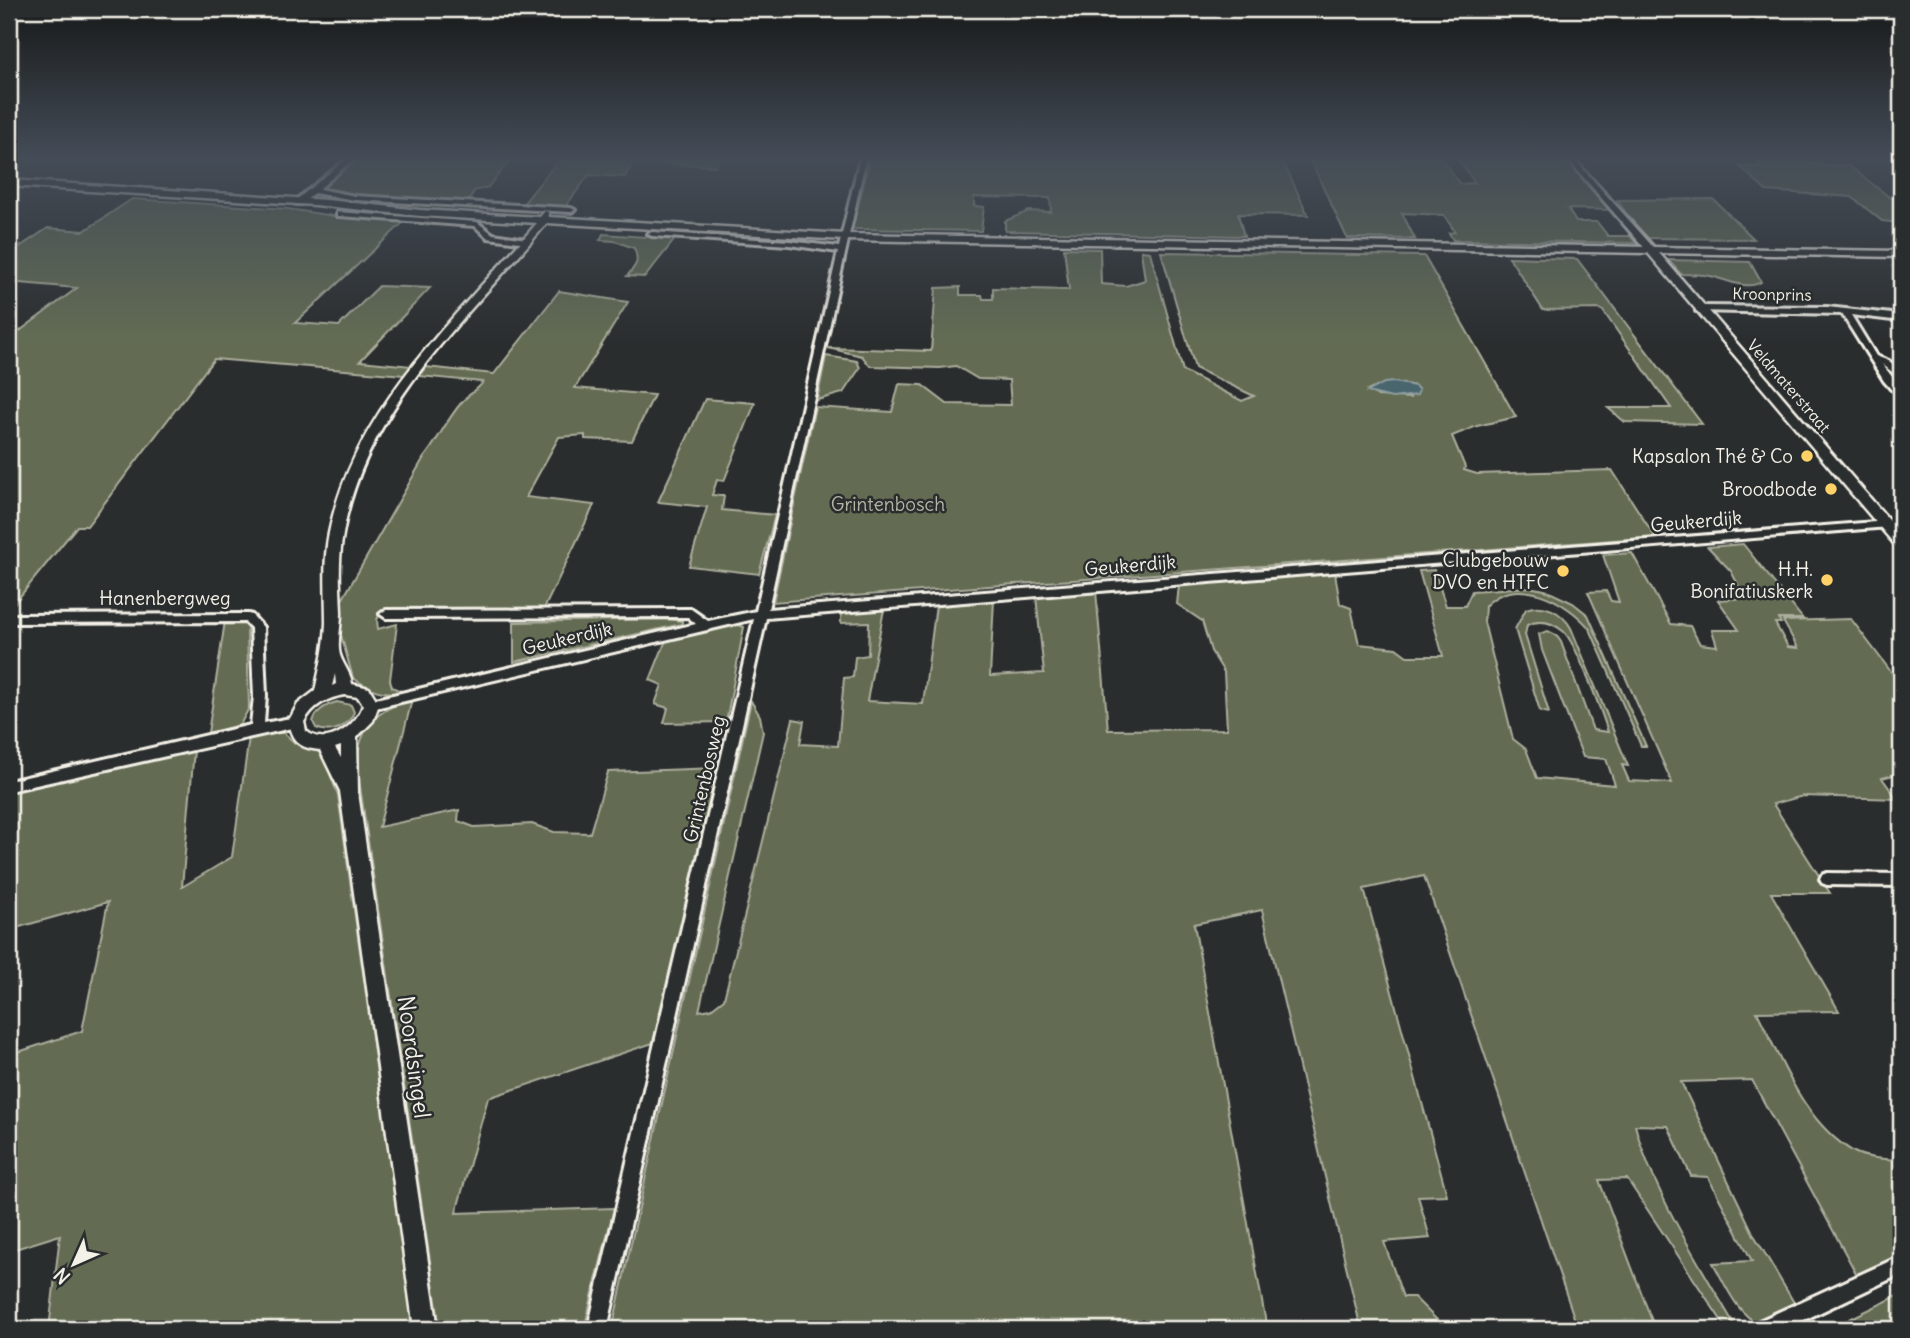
<svg xmlns="http://www.w3.org/2000/svg" width="1910" height="1338" font-family="Delius,sans-serif">
<style>
.green{fill:#636c52;stroke:#acae9d;stroke-width:2;fill-rule:evenodd}
.water{fill:#4a656e;stroke:#8e9d9f;stroke-width:2}
.lines{fill:none;stroke-linecap:round;stroke-linejoin:round}
.street-casing{stroke:#f4f1e8;stroke-width:6}
.secondary-casing{stroke:#f4f1e8;stroke-width:5}
.street{fill:#2a2d2e;fill-rule:evenodd}
.secondary{fill:#2a2d2e;fill-rule:evenodd}
.poi-dot{fill:#ffd166;stroke:#2a2d2e;stroke-width:2.5}
.labels{text-anchor:middle;stroke-width:5;stroke-linejoin:round;paint-order:stroke}
.far-street-label{font-size:16px;fill:#f4f1e8;stroke:#2a2d2e}
.poi-label{font-size:19px;fill:#f4f1e8;stroke:#2a2d2e;text-anchor:end}
.park-label{font-size:19px;fill:#b3b5a4;stroke:#2a2d2e}
.street-label{font-size:19px;fill:#f4f1e8;stroke:#2a2d2e}
.near-street-label{font-size:23px;fill:#f4f1e8;stroke:#2a2d2e}
</style>
<rect width="100%" height="100%" fill="#2a2d2e"/>
<filter id="ink" filterUnits="userSpaceOnUse"><feTurbulence type="fractalNoise" baseFrequency=".0143" numOctaves="2"/><feDisplacementMap in="SourceGraphic" scale="14" xChannelSelector="R" yChannelSelector="G"/><feConvolveMatrix kernelMatrix="1 2 1 2 8 2 1 2 1" color-interpolation-filters="sRGB"/></filter>
<g filter="url(#ink)">
<g class="green">
<path d="M 359,157 L 513,157 L 488,187 L 474,191 L 469,201 C 427,199 358,203 320,188 Z"/>
<polygon points="535,157 720,157 715,166 633,162 625,177 589,175 565,207 523,204 557,162 564,162 567,158"/>
<polygon points="871,157 1281,157 1308,215 1238,214 1244,236 1005,231 1005,221 1029,211 1051,212 1050,198 974,197 974,206 984,207 981,231 852,229"/>
<polygon points="1309,157 1440,157 1460,184 1475,183 1456,157 1565,157 1613,210 1568,209 1576,222 1597,222 1608,236 1630,236 1636,243 1453,240 1449,233 1455,232 1444,215 1402,213 1415,239 1347,238"/>
<polygon points="1752,157 1802,157 1812,164 1849,166 1901,206 1901,223 1882,221 1852,197 1766,191 1740,166 1762,167"/>
<polygon points="132,199 288,209 346,218 405,221 295,323 339,326 379,286 430,288 360,361 412,366 404,375 214,359 87,526 77,526 9,610 9,336 13,336 77,288 9,282 9,254 48,228 84,231"/>
<polygon points="1713,199 1754,239 1644,238 1617,200"/>
<path d="M 603,234 L 675,239 L 645,277 L 627,276 C 636,266 640,261 634,248 L 615,241 L 600,240 Z"/>
<path d="M 1064,248 L 1100,249 L 1101,284 L 1126,286 L 1145,280 L 1141,251 L 1150,252 L 1183,371 L 1242,401 L 1254,396 L 1195,368 L 1161,252 L 1424,256 L 1516,417 L 1477,426 L 1452,436 L 1465,467 L 1464,470 L 1477,474 L 1612,470 L 1655,537 L 773,602 L 815,407 L 892,412 L 899,384 L 922,385 L 947,404 L 1011,405 L 1009,380 L 978,379 L 956,366 L 940,368 L 870,366 L 862,356 L 828,348 L 931,351 L 936,288 L 960,287 L 960,295 L 982,295 L 983,299 L 993,299 L 993,288 L 1069,290 ZM 1394,382 L 1415,386 L 1410,398 L 1378,396 L 1368,390 Z"/>
<polygon points="1509,257 1577,259 1702,424 1625,422 1608,408 1671,408 1603,311 1600,309 1543,310"/>
<path d="M 1668,260 L 1750,262 L 1761,282 C 1747,291 1725,279 1710,276 C 1700,274 1691,274 1681,274 Z"/>
<path d="M 559,291 L 628,302 L 575,388 L 654,395 L 632,441 L 585,439 L 585,435 L 559,437 L 526,497 L 594,505 L 542,613 L 381,611 L 377,620 L 378,629 L 397,624 L 390,680 L 392,687 L 403,692 C 382,695 371,690 353,678 L 341,635 L 338,607 L 423,459 C 438,441 446,420 462,402 C 468,394 477,391 483,382 L 419,376 L 426,367 L 494,374 Z"/>
<polygon points="826,356 857,361 860,368 843,393 817,400"/>
<polygon points="705,399 755,403 724,481 717,480 712,495 724,496 722,510 775,515 759,574 689,566 707,507 658,502"/>
<path d="M 1743,544 L 1803,619 L 1779,619 L 1781,623 L 1775,623 L 1788,647 L 1798,648 L 1783,621 L 1851,619 L 1901,685 L 1901,773 L 1882,778 L 1897,799 L 1803,796 L 1773,804 L 1830,893 L 1771,893 L 1839,1011 L 1757,1012 C 1782,1061 1804,1123 1854,1152 C 1867,1159 1887,1159 1901,1160 L 1901,1255 L 1858,1277 L 1752,1080 L 1681,1082 L 1754,1235 L 1796,1306 L 1760,1324 C 1738,1317 1724,1282 1713,1263 L 1752,1261 L 1708,1177 L 1691,1176 L 1668,1126 L 1635,1125 C 1652,1191 1703,1270 1737,1329 L 1727,1329 L 1627,1179 L 1599,1180 L 1655,1329 L 1578,1329 L 1424,876 L 1364,889 L 1447,1195 L 1418,1196 L 1430,1238 L 1384,1242 L 1403,1297 L 1414,1297 L 1446,1329 L 1361,1329 L 1262,910 L 1194,924 L 1267,1329 L 705,1329 L 705,1325 L 613,1325 L 751,701 L 760,716 L 763,732 L 699,1011 L 711,1009 L 724,999 L 793,719 L 804,721 L 800,744 L 838,746 L 844,678 L 853,677 L 855,657 L 868,655 L 869,622 L 841,623 L 841,613 L 884,609 L 867,701 L 923,704 L 936,605 L 994,600 L 990,676 L 1044,673 L 1036,596 L 1096,591 L 1108,730 L 1227,729 L 1224,672 L 1211,651 L 1202,621 L 1177,604 L 1179,585 L 1335,573 L 1340,604 L 1351,608 L 1359,644 L 1396,648 L 1407,656 L 1443,656 L 1419,571 L 1434,570 L 1446,606 L 1465,606 L 1472,591 L 1528,587 L 1545,590 L 1573,603 L 1588,615 L 1646,746 L 1641,746 L 1590,629 C 1567,601 1516,573 1485,606 L 1484,622 L 1513,739 L 1526,749 L 1537,778 L 1615,785 L 1606,759 L 1583,757 L 1542,650 L 1539,634 L 1548,631 L 1556,635 L 1561,642 L 1593,730 L 1608,732 C 1602,713 1576,642 1563,631 C 1552,622 1540,619 1527,625 L 1525,635 L 1549,713 L 1540,711 L 1515,629 L 1526,609 C 1544,602 1562,612 1571,628 L 1628,766 L 1622,765 L 1629,781 L 1672,783 L 1588,592 L 1606,591 L 1611,601 L 1619,602 L 1603,555 L 1632,553 L 1671,624 L 1690,626 L 1700,644 L 1717,646 L 1712,630 L 1739,630 L 1718,600 L 1745,598 L 1731,571 L 1708,547 Z"/>
<polygon points="669,619 682,621 682,624 514,662 514,622"/>
<polygon points="225,621 240,621 247,626 249,708 240,725 208,733"/>
<polygon points="736,624 744,627 726,722 664,723 668,708 655,704 662,685 650,680 666,640"/>
<path d="M 412,700 L 379,827 L 459,810 L 458,821 L 474,827 L 532,824 L 554,832 L 590,833 L 608,772 L 717,768 L 659,1041 L 488,1098 L 456,1213 L 614,1208 L 584,1329 L 440,1329 L 357,766 C 358,729 376,708 412,700 Z"/>
<path d="M 337,702 L 351,705 L 354,712 C 348,727 332,735 316,728 L 313,722 C 316,710 326,705 337,702 Z"/>
<polygon points="272,733 284,733 295,743 316,750 323,756 338,795 413,1329 49,1329 60,1235 9,1251 9,1055 82,1031 108,902 9,930 9,792 194,750 182,887 232,857 249,737"/>
<polygon points="1901,1294 1901,1329 1829,1329"/>
</g>
<polygon class="water" points="1394,382 1415,386 1419,390 1417,395 1392,398 1367,392 1384,383"/>
<g class="lines">
<g class="street-casing">
<g id="street">
<polygon points="349,157 356,157 319,189 355,196 571,208 575,210 571,212 355,200 314,193 302,204 296,204 296,200"/>
<polygon points="860,157 866,157 768,609 1901,520 1901,526 766,618 607,1329 588,1329 754,619 371,709 367,707 365,704 367,701 696,624 688,617 386,618 380,614 386,610 691,609 708,621 756,611 838,252 789,245 652,236 648,234 652,232 789,241 839,247"/>
<polygon points="1566,157 1572,157 1654,248 1654,252 1648,252"/>
<polygon points="337,212 477,222 493,234 527,239 531,241 527,243 488,238 475,226 340,216 337,216"/>
<polygon points="1699,306 1827,307 1901,315 1901,321 1851,315 1876,356 1889,361 1901,371 1901,379 1882,364 1901,388 1901,395 1891,389 1884,381 1842,314 1696,311 1696,307"/>
<polygon points="248,614 252,615 263,627 266,696 264,723 296,717 301,718 302,722 301,726 9,791 9,781 251,725 254,696 251,628 245,622 9,623 9,615"/>
<polygon points="1827,873 1901,874 1901,886 1827,885 1822,883 1820,879 1822,875"/>
<polygon points="1901,1256 1901,1274 1785,1329 1755,1329 1757,1322"/>
</g>
</g>
<g class="secondary-casing">
<path id="secondary" d="M 9,180 L 327,200 L 420,210 L 540,217 L 545,211 L 548,212 L 549,217 L 845,234 L 1901,251 L 1901,257 L 1659,253 L 1901,534 L 1901,548 L 1896,546 L 1648,253 L 845,240 L 547,223 C 469,316 364,408 343,534 C 338,560 340,587 341,613 C 341,625 338,638 339,650 C 340,662 351,672 352,684 L 369,688 L 379,704 L 373,721 L 357,737 L 358,793 L 438,1329 L 414,1329 L 340,791 L 320,750 C 300,748 292,742 288,722 L 298,704 L 315,691 C 320,668 325,647 326,623 C 326,593 323,562 329,533 C 354,407 458,316 537,223 L 420,216 L 315,205 L 9,186 ZM 335,674 L 336,684 L 332,686 ZM 345,695 L 358,697 L 363,705 C 357,725 327,749 306,731 L 304,722 C 313,705 327,698 345,695 ZM 341,746 L 341,758 L 335,748 Z"/>
</g>
<use href="#street" class="street"/>
<use href="#secondary" class="secondary"/>
</g>
</g>
<linearGradient id="sky" x2="0" y2="1"><stop stop-color="#171919"/><stop offset="0.46" stop-color="#444c57"/><stop offset="1" stop-color="#444c57" stop-opacity="0"/></linearGradient>
<rect width="1910" height="344" fill="url(#sky)"/>
<g class="poi-dot">
<circle cx="1807" cy="456" r="7"/>
<circle cx="1831" cy="489" r="7"/>
<circle cx="1563" cy="571" r="7"/>
<circle cx="1827" cy="580" r="7"/>
</g>
<g class="labels">
<g class="far-street-label">
<text transform="translate(1772 294) rotate(1)" y="6">Kroonprins</text>
<text transform="translate(1789 386) rotate(49)" y="6">Veldmaterstraat</text>
</g>
<g class="poi-label">
<text x="1793" y="463">Kapsalon Thé &amp; Co</text>
<text x="1817" y="496">Broodbode</text>
<text x="1549" y="567">Clubgebouw<tspan x="1549" dy="22">DVO en HTFC</tspan></text>
<text x="1813" y="576">H.H.<tspan x="1813" dy="22">Bonifatiuskerk</tspan></text>
</g>
<g class="park-label">
<text x="888" y="511">Grintenbosch</text>
</g>
<g class="street-label">
<text transform="translate(1696 521) rotate(-5)" y="7">Geukerdijk</text>
<text transform="translate(1130 565) rotate(-5)" y="7">Geukerdijk</text>
<text x="165" y="605">Hanenbergweg</text>
<text transform="translate(567 638) rotate(-13)" y="7">Geukerdijk</text>
<text transform="translate(704 779) rotate(-77)" y="7">Grintenbosweg</text>
</g>
<g class="near-street-label">
<text transform="translate(414 1057) rotate(82)" y="8">Noordsingel</text>
</g>
</g>
<rect width="1910" height="1338" fill="none" stroke="#2a2d2e" stroke-width="35"/>
<rect x="18" y="18" width="1875" height="1303" fill="none" stroke="#f4f1e8" stroke-width="2.5" filter="url(#ink)"/>
<g transform="translate(74 1264) rotate(225)" stroke="#2a2d2e" stroke-width="5" paint-order="stroke">
<path d="M0-5L12 26L0 18L-12 26Z" fill="#f4f1e8"/>
<text y="-10" font-size="19" font-weight="bold" text-anchor="middle" fill="#f4f1e8">N</text>
</g>
</svg>
